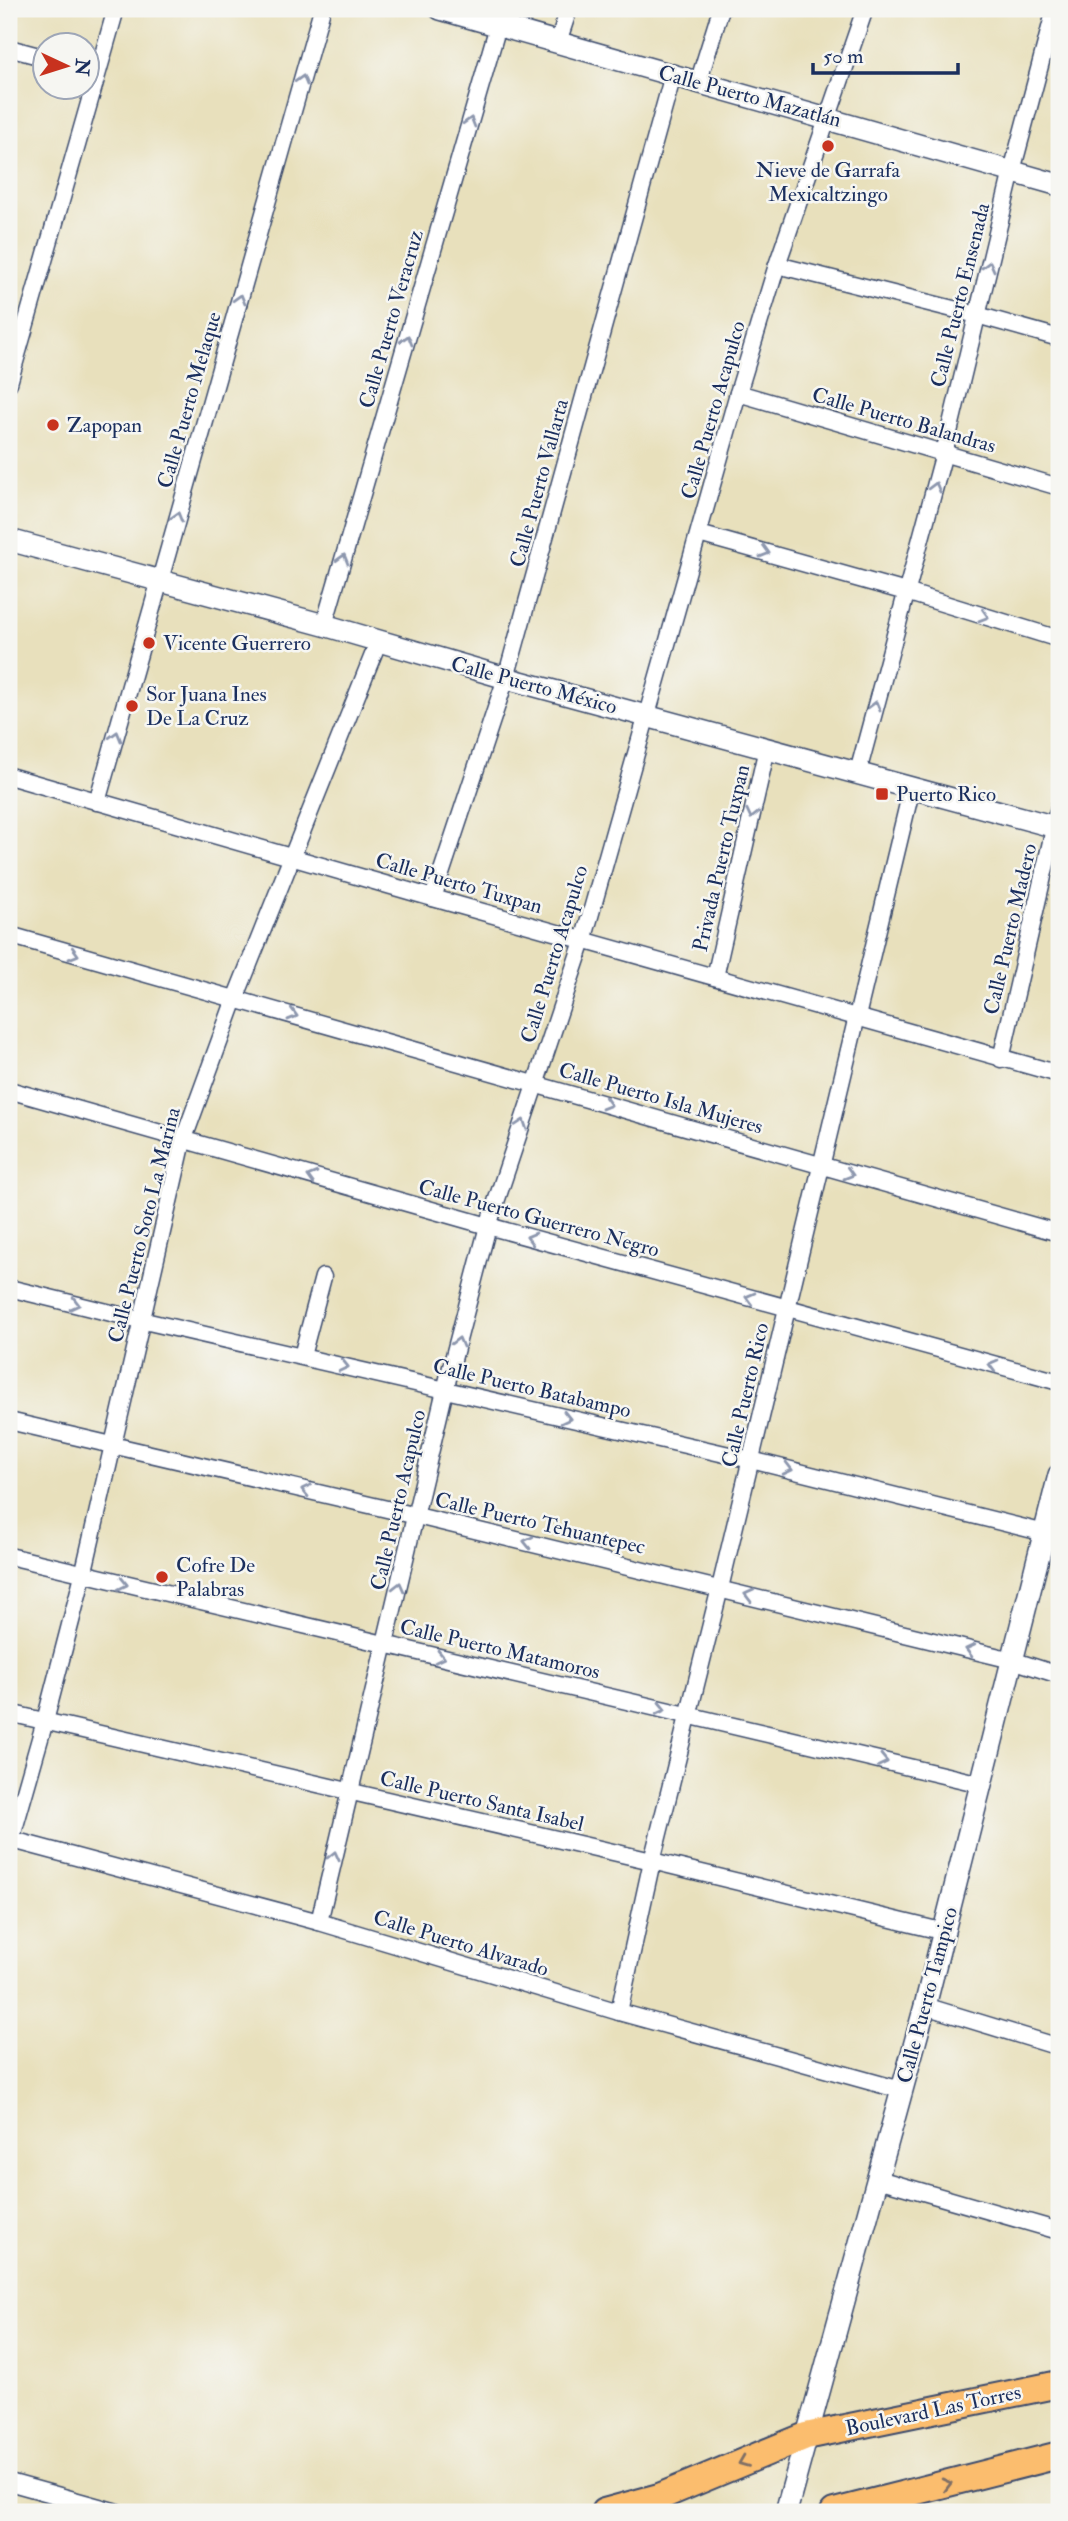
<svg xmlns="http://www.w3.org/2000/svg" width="1068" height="2521" font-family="'IM FELL Double Pica',serif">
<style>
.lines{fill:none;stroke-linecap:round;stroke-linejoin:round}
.minor-casing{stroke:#3a4a6c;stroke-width:19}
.tertiary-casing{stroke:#3a4a6c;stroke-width:24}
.primary-casing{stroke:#3a4a6c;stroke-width:30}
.minor{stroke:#fff;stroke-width:16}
.tertiary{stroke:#fff;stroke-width:21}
.primary{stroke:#fbbd6e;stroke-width:26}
.oneway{stroke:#8d97ae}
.oneway2{stroke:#806f65}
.poi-dot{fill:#c8321e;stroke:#f6f6f2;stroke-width:2.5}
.labels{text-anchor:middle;stroke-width:5;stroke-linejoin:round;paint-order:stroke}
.street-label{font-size:21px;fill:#1b2f5e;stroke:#f6f6f2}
.poi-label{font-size:21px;fill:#1b2f5e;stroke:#f6f6f2;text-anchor:start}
</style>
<rect width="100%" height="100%" fill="#f6f6f2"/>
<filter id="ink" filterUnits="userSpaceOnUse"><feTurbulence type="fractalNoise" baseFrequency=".0143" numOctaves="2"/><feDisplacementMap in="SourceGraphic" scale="14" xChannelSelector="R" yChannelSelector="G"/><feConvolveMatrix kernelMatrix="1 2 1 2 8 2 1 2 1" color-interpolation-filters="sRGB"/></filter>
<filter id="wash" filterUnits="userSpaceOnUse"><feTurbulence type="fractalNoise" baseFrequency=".00686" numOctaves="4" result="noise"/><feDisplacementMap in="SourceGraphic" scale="28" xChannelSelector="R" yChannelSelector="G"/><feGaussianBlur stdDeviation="1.57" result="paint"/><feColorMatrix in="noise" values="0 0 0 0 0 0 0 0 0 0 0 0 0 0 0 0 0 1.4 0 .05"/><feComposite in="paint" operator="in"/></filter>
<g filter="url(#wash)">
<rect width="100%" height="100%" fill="#e8e0bc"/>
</g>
<g filter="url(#ink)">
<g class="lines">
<g class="minor-casing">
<g id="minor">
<polyline points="558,42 569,9"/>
<polyline points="9,48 46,58"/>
<polyline points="698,83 721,9"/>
<polyline points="777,265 977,315 1059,338"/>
<polyline points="9,383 116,9"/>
<polyline points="738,393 1059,487"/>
<polyline points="699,534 906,592 1059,639"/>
<polyline points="324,625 498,26"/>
<polyline points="858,772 944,453 1012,171 1055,9"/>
<polyline points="9,776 433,898 1059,1074"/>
<polyline points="97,802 322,9"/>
<polyline points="433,898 506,678 673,75"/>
<polyline points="9,935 1059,1233"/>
<polyline points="715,977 767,748"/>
<polyline points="1001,1059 1059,807"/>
<polyline points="9,1090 488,1226 1059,1382"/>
<polyline points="9,1288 140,1320 751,1460 1045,1533"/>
<polyline points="302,1356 323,1277"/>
<polyline points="9,1421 417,1516 1012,1660 1059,1675"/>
<polyline points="9,1556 981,1784"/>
<polyline points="9,1713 652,1861 945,1932"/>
<polyline points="9,1839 319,1922 619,2012 901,2090"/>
<polyline points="11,1840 45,1721 83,1575 183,1141 235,999 379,640"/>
<polyline points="319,1922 445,1390 488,1226 583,941 738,393 777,265 865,9"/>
<polyline points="925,2006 1059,2047"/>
<polyline points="619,2012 652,1861 720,1588 912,787"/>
<polyline points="878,2179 1059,2231"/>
<polyline points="9,2482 117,2512"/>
</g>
</g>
<g class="tertiary-casing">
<g id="tertiary">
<polyline points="440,9 1059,185"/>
<polyline points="9,540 324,625 506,678 1059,828"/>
<polyline points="786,2512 925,2006 1059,1475"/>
</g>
</g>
<g class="primary-casing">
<g id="primary">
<polyline points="604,2512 659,2497 806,2436 1059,2384"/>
<polyline points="834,2512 1059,2455"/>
</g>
</g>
<use href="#minor" class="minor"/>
<use href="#tertiary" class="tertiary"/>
<use href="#primary" class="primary"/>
</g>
<defs><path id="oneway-chevron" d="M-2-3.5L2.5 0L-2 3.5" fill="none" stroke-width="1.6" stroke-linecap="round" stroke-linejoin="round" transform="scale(1.75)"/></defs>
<g class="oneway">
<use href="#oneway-chevron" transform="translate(302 80) rotate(-74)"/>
<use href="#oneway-chevron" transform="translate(470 122) rotate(-74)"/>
<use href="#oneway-chevron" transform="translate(989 266) rotate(-76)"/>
<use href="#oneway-chevron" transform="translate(240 299) rotate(-74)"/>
<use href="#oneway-chevron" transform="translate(407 340) rotate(-74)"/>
<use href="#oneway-chevron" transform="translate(935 487) rotate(-75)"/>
<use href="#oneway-chevron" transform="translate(177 517) rotate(-74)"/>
<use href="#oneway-chevron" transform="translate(765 552) rotate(16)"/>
<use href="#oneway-chevron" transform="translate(343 559) rotate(-74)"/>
<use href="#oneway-chevron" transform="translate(984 616) rotate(17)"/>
<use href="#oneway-chevron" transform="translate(875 706) rotate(-75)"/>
<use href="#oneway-chevron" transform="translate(116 736) rotate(-74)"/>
<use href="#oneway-chevron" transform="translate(752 814) rotate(103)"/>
<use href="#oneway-chevron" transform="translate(74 954) rotate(16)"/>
<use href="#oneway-chevron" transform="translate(293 1015) rotate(16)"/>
<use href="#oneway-chevron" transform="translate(607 1104) rotate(16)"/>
<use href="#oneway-chevron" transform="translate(522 1124) rotate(-71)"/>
<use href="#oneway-chevron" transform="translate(849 1174) rotate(16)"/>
<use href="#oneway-chevron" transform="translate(312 1177) rotate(-164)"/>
<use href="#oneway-chevron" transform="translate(531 1238) rotate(-165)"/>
<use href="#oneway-chevron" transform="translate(750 1298) rotate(-165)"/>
<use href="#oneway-chevron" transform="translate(75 1304) rotate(14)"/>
<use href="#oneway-chevron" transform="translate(458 1342) rotate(-75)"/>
<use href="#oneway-chevron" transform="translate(993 1365) rotate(-165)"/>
<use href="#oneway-chevron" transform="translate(344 1366) rotate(13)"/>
<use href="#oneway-chevron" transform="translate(566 1418) rotate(13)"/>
<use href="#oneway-chevron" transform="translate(788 1469) rotate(14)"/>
<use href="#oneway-chevron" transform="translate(306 1490) rotate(-167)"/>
<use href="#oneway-chevron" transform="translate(528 1542) rotate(-167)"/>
<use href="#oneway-chevron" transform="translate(123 1584) rotate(13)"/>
<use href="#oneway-chevron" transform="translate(399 1587) rotate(-76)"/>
<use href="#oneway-chevron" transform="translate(749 1595) rotate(-166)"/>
<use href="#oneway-chevron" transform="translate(970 1650) rotate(-166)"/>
<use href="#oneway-chevron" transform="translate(440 1657) rotate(13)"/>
<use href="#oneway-chevron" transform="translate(661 1709) rotate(13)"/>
<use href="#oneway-chevron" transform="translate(883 1761) rotate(13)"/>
<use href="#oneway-chevron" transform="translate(334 1856) rotate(-77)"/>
</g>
<g class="oneway2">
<use href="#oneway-chevron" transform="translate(743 2462) rotate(158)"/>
<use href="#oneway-chevron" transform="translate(947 2484) rotate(-14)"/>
</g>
</g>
<g class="poi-dot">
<circle cx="828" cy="146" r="7"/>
<circle cx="53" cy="425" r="7"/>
<circle cx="149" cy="643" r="7"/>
<circle cx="132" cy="706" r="7"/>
<rect x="875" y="787" width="14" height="14" rx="3.5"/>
<circle cx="162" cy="1577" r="7"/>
</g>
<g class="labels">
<g class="street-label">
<text transform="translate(750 96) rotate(15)" y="7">Calle Puerto Mazatlán</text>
<text transform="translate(960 295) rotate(-76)" y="7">Calle Puerto Ensenada</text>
<text transform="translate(391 319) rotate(-74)" y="7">Calle Puerto Veracruz</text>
<text transform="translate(189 400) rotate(-74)" y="7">Calle Puerto Melaque</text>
<text transform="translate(713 410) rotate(-74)" y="7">Calle Puerto Acapulco</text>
<text transform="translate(904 420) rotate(16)" y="7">Calle Puerto Balandras</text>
<text transform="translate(539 483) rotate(-75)" y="7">Calle Puerto Vallarta</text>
<text transform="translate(534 685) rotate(15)" y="7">Calle Puerto México</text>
<text transform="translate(721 858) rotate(-77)" y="7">Privada Puerto Tuxpan</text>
<text transform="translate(459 883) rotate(16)" y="7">Calle Puerto Tuxpan</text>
<text transform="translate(1010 929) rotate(-77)" y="7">Calle Puerto Madero</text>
<text transform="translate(554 954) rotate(-73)" y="7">Calle Puerto Acapulco</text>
<text transform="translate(661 1098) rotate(16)" y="7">Calle Puerto Isla Mujeres</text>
<text transform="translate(539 1218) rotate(15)" y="7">Calle Puerto Guerrero Negro</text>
<text transform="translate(144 1225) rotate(-76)" y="7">Calle Puerto Soto La Marina</text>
<text transform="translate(532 1388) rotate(13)" y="7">Calle Puerto Batabampo</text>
<text transform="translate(745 1395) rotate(-77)" y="7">Calle Puerto Rico</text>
<text transform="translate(398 1500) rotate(-77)" y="7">Calle Puerto Acapulco</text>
<text transform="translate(540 1523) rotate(13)" y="7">Calle Puerto Tehuantepec</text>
<text transform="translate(500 1649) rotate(13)" y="7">Calle Puerto Matamoros</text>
<text transform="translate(482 1801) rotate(13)" y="7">Calle Puerto Santa Isabel</text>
<text transform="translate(461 1943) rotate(17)" y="7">Calle Puerto Alvarado</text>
<text transform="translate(927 1995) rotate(-75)" y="7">Calle Puerto Tampico</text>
<text transform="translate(933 2410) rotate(-12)" y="7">Boulevard Las Torres</text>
</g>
<g class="poi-label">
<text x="828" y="177" text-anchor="middle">Nieve de Garrafa<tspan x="828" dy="24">Mexicaltzingo</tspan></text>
<text x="67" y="432">Zapopan</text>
<text x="163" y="650">Vicente Guerrero</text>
<text x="146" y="701">Sor Juana Ines<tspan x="146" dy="24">De La Cruz</tspan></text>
<text x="896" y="801">Puerto Rico</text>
<text x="176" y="1572">Cofre De<tspan x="176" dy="24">Palabras</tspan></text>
</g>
</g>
<rect width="1068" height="2521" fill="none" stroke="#f6f6f2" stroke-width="35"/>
<g transform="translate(66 66) rotate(94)"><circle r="33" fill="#f6f6f2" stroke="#9ea6b7" stroke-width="2"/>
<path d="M0-5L12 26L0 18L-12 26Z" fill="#c8321e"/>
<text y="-10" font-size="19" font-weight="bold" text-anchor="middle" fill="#1b2f5e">N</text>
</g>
<path d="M813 63v10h145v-10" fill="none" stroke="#1b2f5e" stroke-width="3.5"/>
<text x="823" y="63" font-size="21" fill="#1b2f5e" stroke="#f6f6f2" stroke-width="5" paint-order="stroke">50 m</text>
</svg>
